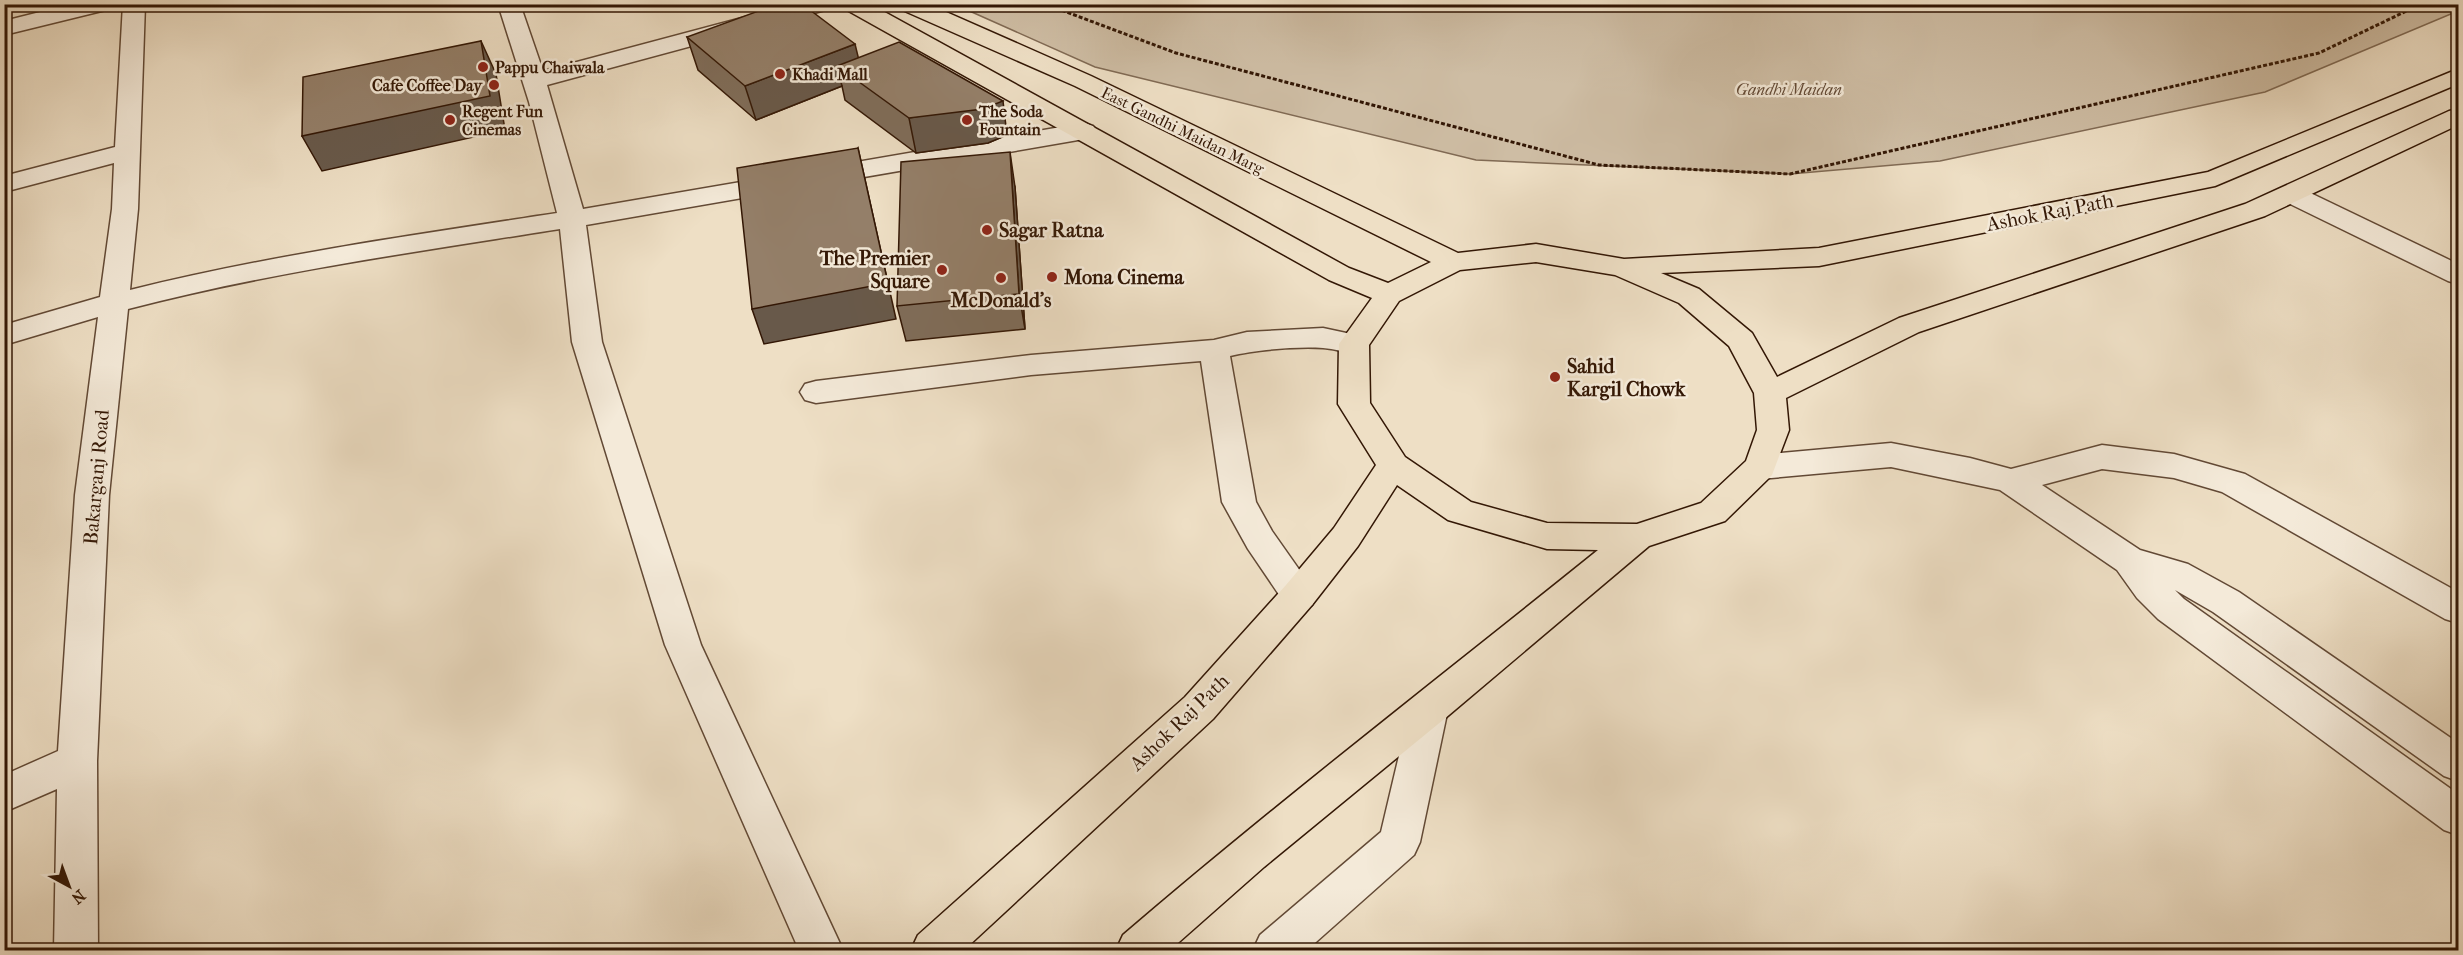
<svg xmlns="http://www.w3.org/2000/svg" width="2463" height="955" font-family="'IM FELL French Canon',serif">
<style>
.green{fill:#cebda4;stroke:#806a54;stroke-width:1.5}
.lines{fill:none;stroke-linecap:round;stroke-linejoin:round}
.minor-casing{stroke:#624935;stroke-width:3}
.major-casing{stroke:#331705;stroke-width:3}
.path{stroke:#331705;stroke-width:3;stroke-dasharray:4 2;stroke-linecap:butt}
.minor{fill:#f4ead9;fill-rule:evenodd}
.major{fill:#eedfc5;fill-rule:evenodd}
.wall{fill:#7f6d5a;stroke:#331705;stroke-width:1.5}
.shaded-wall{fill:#68594a;stroke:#331705;stroke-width:1.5}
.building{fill:#947f69;stroke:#331705;stroke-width:1.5}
.poi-dot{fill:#8f2418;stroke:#f4ead9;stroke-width:2}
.labels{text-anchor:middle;stroke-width:5;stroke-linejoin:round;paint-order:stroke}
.far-poi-label{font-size:16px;font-weight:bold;fill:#331705;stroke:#f4ead9;text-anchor:start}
.far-park-label{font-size:16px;font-style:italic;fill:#624935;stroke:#f4ead9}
.far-street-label{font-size:16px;fill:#331705;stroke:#f4ead9}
.street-label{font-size:20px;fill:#331705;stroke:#f4ead9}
.poi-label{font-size:20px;font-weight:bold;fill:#331705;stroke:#f4ead9;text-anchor:start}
</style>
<rect width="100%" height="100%" fill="#eedfc5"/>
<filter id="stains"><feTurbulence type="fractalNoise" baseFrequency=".00333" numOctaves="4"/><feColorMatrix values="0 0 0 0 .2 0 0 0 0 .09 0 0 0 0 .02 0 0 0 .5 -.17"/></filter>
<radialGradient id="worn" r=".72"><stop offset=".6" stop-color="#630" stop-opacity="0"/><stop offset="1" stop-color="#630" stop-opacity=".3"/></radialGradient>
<polygon class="green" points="2458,4 2458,11 2265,92 1940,161 1790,174 1476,160 1095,67 956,5"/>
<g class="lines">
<g class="minor-casing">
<g id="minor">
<polygon points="72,4 113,4 110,9 4,35 4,21"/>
<path d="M 123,4 L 145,4 L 138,209 L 130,290 C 271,255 414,235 557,213 L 529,102 L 498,4 L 520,4 L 543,71 L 794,4 L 832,4 L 829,9 L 547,85 L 583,209 L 1084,123 L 1093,126 L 1097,131 L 1093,136 L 1084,139 L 586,225 L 602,342 L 701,645 L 843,950 L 799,950 L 665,645 L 572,342 L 560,229 C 415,252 270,272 128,309 L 109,495 L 97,761 L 98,950 L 54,950 L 57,789 L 4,812 L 4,775 L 58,751 L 75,495 L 98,317 L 4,345 L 4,325 L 100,297 L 112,209 L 114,163 L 4,192 L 4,176 L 115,147 Z"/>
<polygon points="2291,186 2300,188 2458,264 2458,284 2448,281 2282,200 2278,194 2282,188"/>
<path d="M 1323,328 L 1365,337 L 1369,344 L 1365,351 C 1350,355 1338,349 1323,348 C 1298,346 1255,350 1230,356 L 1256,502 L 1272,531 L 1317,595 L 1312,605 L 1299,609 L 1286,605 L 1248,549 L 1222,502 L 1201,361 L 1031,375 L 816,403 L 805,400 L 800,392 L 805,384 L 816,381 L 1031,355 L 1214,340 L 1247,332 Z"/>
<polygon points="1891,443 1970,458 2011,469 2102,445 2174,454 2245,474 2458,592 2458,623 2445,619 2222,492 2174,478 2102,469 2042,485 2140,550 2188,564 2239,592 2458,743 2458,781 2444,776 2213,612 2175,590 2184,599 2458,794 2458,835 2444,830 2158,619 2137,598 2117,570 2000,490 1891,467 1760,479 1748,475 1744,467 1748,459 1760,455"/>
<polygon points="1429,693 1443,698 1448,709 1420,842 1414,855 1307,950 1253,950 1260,935 1381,832 1410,709 1415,698"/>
</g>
</g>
<g class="major-casing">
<path id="major" d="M 842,4 L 870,4 L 1349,268 L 1388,283 L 1431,262 L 1075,86 L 900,9 L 897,4 L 928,4 L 1091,76 L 1458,253 L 1536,244 L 1624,259 L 1819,248 L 2208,172 L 2458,69 L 2458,84 L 2215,186 L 1819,266 L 1661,273 L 1699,289 L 1752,333 L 1777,377 L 1899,318 L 2245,204 L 2449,111 L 2458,109 L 2458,125 L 2265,216 L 1919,332 L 1786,398 L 1789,430 L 1772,475 L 1725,521 L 1649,546 L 1443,720 L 1264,867 L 1170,950 L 1116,950 L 1123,935 C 1278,802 1439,678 1598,550 L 1547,549 L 1448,520 L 1397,485 L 1358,546 L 1312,605 L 1213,719 L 964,950 L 911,950 L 918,935 L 1185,697 L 1286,585 L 1334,528 L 1376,465 L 1338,404 L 1339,344 L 1372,298 L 1329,280 L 845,9 ZM 1536,262 L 1615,275 L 1679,303 L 1729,346 L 1754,393 L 1757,430 L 1746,461 L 1701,503 L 1637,524 L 1547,523 L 1471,502 L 1405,457 L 1370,403 L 1369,345 L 1399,301 L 1460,270 Z"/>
</g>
<polyline class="path" points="1045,4 1176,53 1599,165 1790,174 2319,53 2421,4"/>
<use href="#minor" class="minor"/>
<use href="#major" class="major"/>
</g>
<g class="wall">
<polygon points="687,37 858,58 1007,135 988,143 916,153 845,100 842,86 756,120 698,70"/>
<polygon points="1015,187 1025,329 906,341 897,306"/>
</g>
<g class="shaded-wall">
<polygon points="481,41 496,74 505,130 322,171 302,136"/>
<polygon points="855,44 863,77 837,66 842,86 756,120 745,86"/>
<polygon points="1003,101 1007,135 988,143 916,153 909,118"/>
<polygon points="858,148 896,319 764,344 752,309"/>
<polygon points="1010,152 1015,187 1025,329 1019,294"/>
</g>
<g class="building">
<polygon points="778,4 802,4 855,44 745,86 687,37"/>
<polygon points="481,41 490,96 302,136 303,77"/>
<polygon points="899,42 1003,101 983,109 909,118 837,66"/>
<polygon points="858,148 888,283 752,309 737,168"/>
<polygon points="1010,152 1019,294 897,306 901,162"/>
</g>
<g class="poi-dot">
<circle cx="483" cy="67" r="6"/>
<circle cx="780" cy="74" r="6"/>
<circle cx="494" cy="85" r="6"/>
<circle cx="450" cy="120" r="6"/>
<circle cx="967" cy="120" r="6"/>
<circle cx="987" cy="230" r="6"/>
<circle cx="942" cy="270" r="6"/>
<circle cx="1052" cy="277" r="6"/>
<circle cx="1001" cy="278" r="6"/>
<circle cx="1555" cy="377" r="6"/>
</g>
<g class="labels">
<g class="far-poi-label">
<text x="495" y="73">Pappu Chaiwala</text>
<text x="792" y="80">Khadi Mall</text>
<text x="482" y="91" text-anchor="end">Cafe Coffee Day</text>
<text x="462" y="117">Regent Fun<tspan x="462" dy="18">Cinemas</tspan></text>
<text x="979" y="117">The Soda<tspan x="979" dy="18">Fountain</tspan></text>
</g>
<g class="far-park-label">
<text x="1789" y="95">Gandhi Maidan</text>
</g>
<g class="far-street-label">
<text transform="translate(1183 130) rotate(26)" y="6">East Gandhi Maidan Marg</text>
</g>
<g class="street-label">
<text transform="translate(2050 212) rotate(-11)" y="7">Ashok Raj Path</text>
<text transform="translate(96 477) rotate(-85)" y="7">Bakarganj Road</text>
<text transform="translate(1179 722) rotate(-44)" y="7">Ashok Raj Path</text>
</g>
<g class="poi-label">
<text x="999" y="237">Sagar Ratna</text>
<text x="930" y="265" text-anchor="end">The Premier<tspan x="930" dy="23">Square</tspan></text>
<text x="1064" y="284">Mona Cinema</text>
<text x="1001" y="307" text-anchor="middle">McDonald's</text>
<text x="1567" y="373">Sahid<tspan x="1567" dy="23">Kargil Chowk</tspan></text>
</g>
</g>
<rect width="2463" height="955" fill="none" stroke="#eedfc5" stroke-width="24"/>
<rect x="6" y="6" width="2451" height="943" fill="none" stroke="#331705" stroke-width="3"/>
<rect x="12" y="12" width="2439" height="931" fill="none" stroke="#331705" stroke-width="1.5"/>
<g transform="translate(69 886) rotate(139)" stroke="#f4ead9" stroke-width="4.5" paint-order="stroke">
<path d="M0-4.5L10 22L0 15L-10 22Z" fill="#331705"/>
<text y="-9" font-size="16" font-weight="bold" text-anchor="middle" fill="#331705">N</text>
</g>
<rect width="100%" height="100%" filter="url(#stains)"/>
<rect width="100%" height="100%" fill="url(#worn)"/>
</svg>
